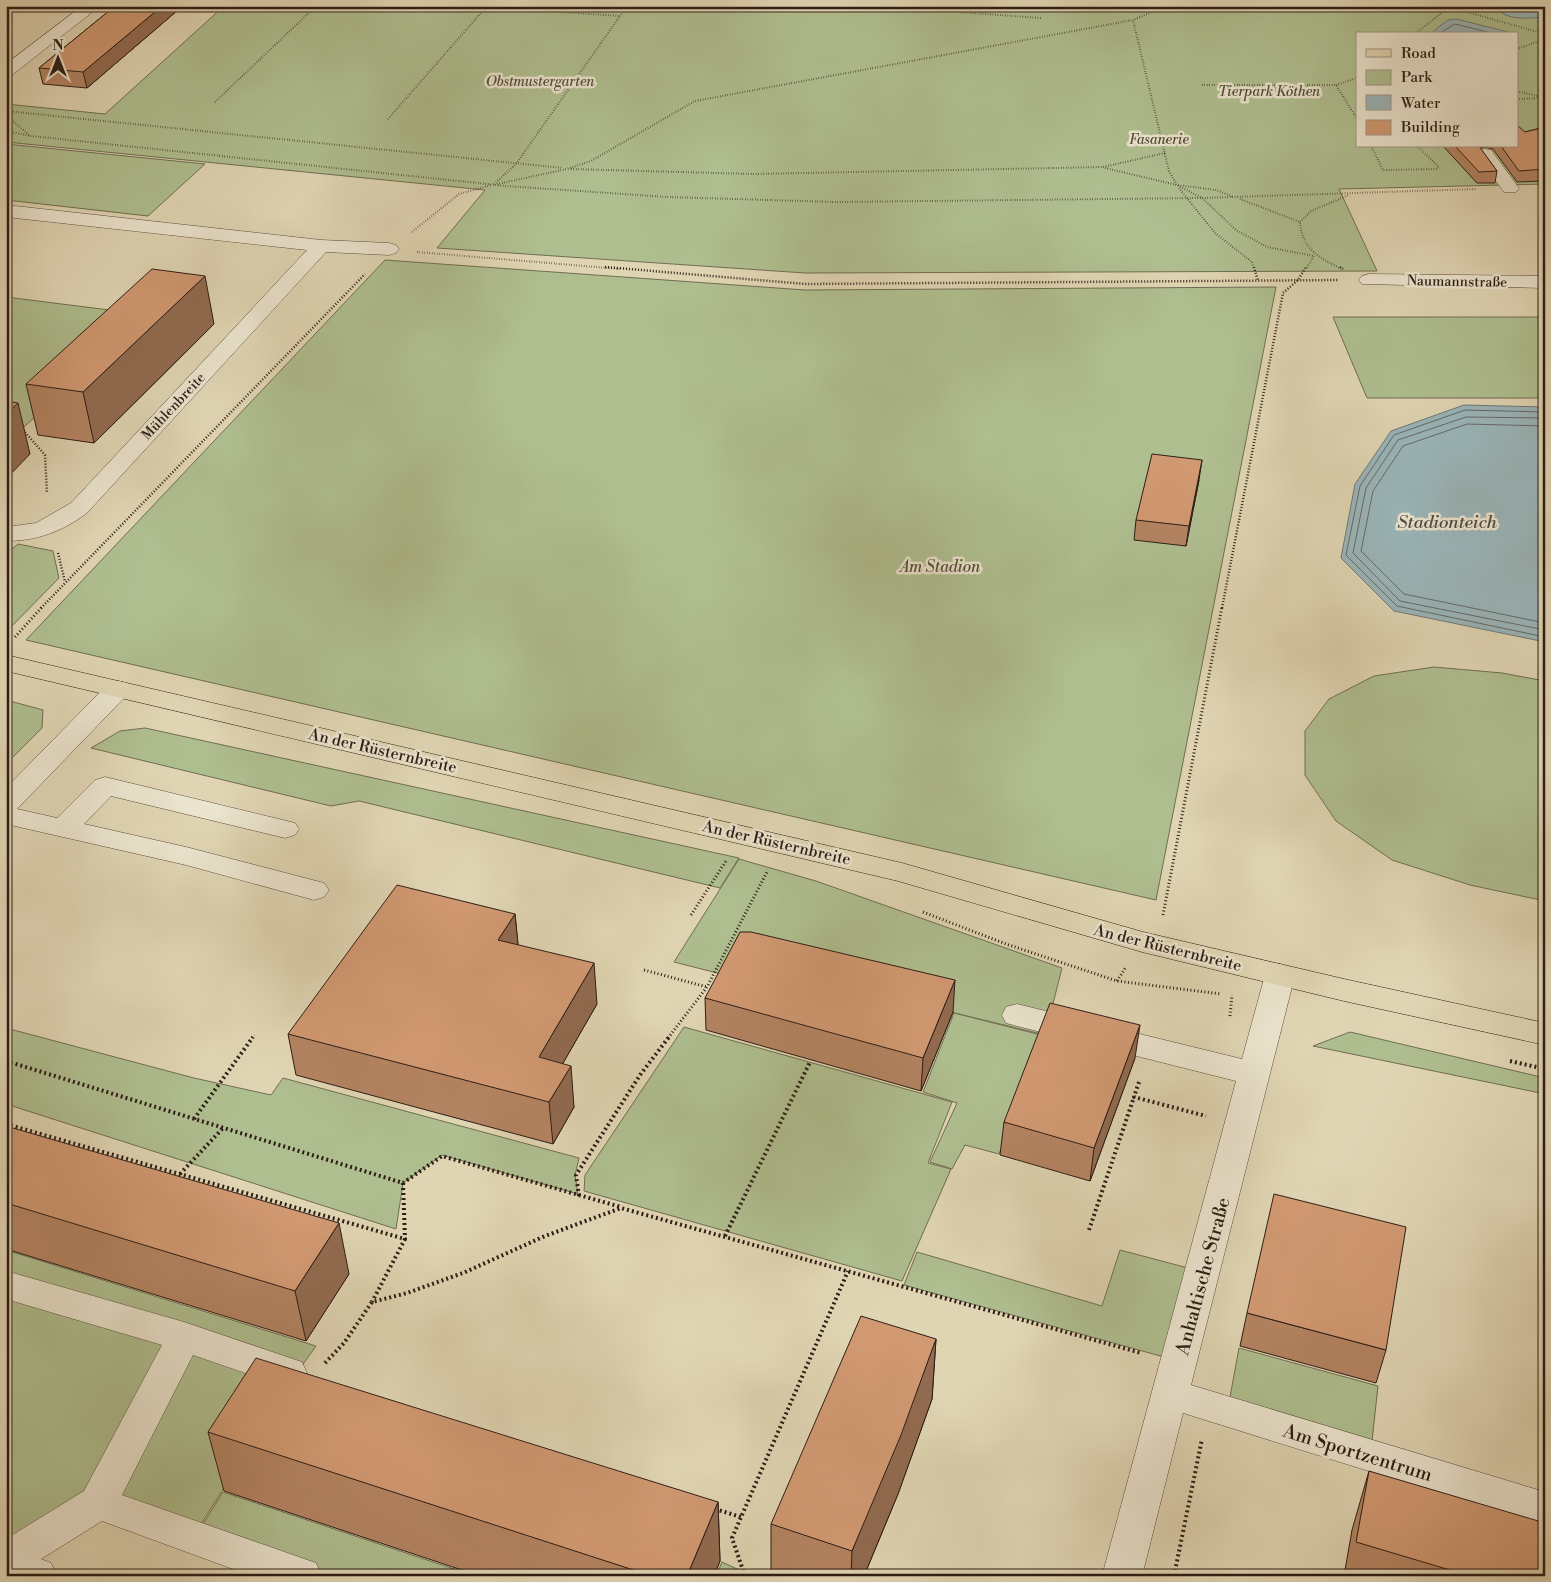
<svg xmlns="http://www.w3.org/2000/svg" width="1551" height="1582" font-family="'Libre Bodoni',serif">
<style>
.green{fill:#afbe8f;stroke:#6e6e52;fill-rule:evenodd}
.water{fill:#9ab5b9;stroke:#6e7878}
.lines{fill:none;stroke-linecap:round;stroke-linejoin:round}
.shore{stroke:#646968;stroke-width:1}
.minor-casing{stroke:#5a4b3d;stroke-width:1}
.major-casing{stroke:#2d1d16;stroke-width:1}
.path-far3{stroke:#2d1d16;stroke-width:2;stroke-dasharray:0.5 2;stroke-linecap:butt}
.path-far2{stroke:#2d1d16;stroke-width:2.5;stroke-dasharray:1 2;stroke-linecap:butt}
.path-far1{stroke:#2d1d16;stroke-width:3;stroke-dasharray:1 2.5;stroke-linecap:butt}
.path{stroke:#2d1d16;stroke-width:4;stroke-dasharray:2 3;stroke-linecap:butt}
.minor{fill:#ebe4ce;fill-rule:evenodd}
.major{fill:#e0d5b3;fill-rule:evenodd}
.wall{fill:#b48462;stroke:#2d1d16}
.shaded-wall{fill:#926b50;stroke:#2d1d16}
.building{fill:#d19972;stroke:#2d1d16}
.labels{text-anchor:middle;stroke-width:5;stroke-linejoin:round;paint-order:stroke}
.far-park-label{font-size:14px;font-style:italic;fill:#544d3a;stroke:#ebe4ce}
.far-street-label{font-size:14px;fill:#2d1d16;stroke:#ebe4ce}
.park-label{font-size:16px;font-style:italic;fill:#544d3a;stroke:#ebe4ce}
.street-label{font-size:16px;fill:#2d1d16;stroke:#ebe4ce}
.water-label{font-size:18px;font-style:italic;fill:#4e4b47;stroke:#ebe4ce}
.near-street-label{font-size:19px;fill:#2d1d16;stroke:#ebe4ce}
</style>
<rect width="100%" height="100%" fill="#e0d5b3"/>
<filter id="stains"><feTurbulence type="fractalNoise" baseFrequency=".004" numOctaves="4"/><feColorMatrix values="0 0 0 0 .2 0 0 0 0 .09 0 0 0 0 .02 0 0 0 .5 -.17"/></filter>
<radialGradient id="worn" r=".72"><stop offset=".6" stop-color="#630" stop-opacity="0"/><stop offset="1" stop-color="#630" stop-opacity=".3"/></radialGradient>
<g class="green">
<path d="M 224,6 L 1545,6 L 1545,184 L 1339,189 L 1377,271 L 805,273 L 437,248 L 485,190 L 6,142 L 6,104 L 105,114 ZM 1357,34 L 1517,34 L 1517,146 L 1357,146 Z"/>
<polygon points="6,144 205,164 148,216 6,200"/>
<polygon points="385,260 805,290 1276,287 1156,900 26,640"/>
<polygon points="6,297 149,315 6,443"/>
<polygon points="1333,317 1545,317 1545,398 1367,398"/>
<polygon points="18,544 53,551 59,578 6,632 6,554"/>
<polygon points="1434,667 1502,673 1545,681 1545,901 1470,885 1392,860 1336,821 1305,775 1305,731 1329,699 1374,676"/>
<polygon points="6,700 43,710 42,728 6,764"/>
<polygon points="145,728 739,858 720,888 359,801 331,806 91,748 120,731"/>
<polygon points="739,859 816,881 1062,968 1045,1035 742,961 733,977 674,962"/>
<polygon points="954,1013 1045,1036 999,1154 965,1145 952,1169 930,1162 957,1103 923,1092"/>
<polygon points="684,1027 952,1102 928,1163 951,1169 902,1281 584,1191 585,1175"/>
<polygon points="6,1028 194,1078 271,1095 283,1078 579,1158 575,1175 578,1194 442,1155 403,1183 396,1229 6,1104"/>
<polygon points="1350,1032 1545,1078 1545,1094 1313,1046"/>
<polygon points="6,1250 316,1346 296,1374 6,1284"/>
<polygon points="1120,1250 1188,1268 1164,1357 904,1285 917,1252 1102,1306"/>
<polygon points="6,1286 183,1337 98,1503 6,1570"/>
<polygon points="185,1338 295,1376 194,1535 100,1502"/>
<polygon points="1239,1348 1378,1386 1371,1450 1228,1408"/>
<polygon points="223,1492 475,1576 308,1576 196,1535"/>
<polygon points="722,1562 752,1576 716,1576"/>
</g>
<g class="water">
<path d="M 1496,6 L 1545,6 L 1545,17 C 1531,18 1504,22 1496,6 Z"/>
<polygon points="1456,19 1508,32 1509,34 1430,34 1448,20"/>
<polygon points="1464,405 1545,407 1545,642 1394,611 1341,558 1355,484 1391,431"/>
</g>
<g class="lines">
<g class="shore">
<polyline points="1438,34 1455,24 1495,34"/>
<polyline points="1545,412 1465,410 1394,435 1360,486 1346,555 1397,606 1545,637"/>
<polyline points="1545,418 1466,417 1398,440 1366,488 1353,553 1400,601 1545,630"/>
<polyline points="1545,426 1467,424 1403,446 1373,491 1361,551 1404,594 1545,623"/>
</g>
<g class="minor-casing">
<g id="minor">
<polygon points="82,6 100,6 12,75 6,77 6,64"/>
<polygon points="1485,149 1491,150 1516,184 1519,188 1516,192 1504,192 1476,154 1479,150"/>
<path d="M 6,205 L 321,240 L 389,243 L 396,245 L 399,249 L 396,253 L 389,255 L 326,252 L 87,513 C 63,531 37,541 6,541 L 6,527 L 36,523 L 71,503 L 307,250 L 6,217 Z"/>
<polygon points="1369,274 1545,276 1545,288 1362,284 1359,280 1362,276"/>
<polygon points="118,681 127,683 131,689 127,695 17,809 57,818 95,780 105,777 295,823 299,829 295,835 285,838 111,796 84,824 186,847 324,883 329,890 324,897 314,900 186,865 6,824 6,788 109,683"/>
<polygon points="1280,964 1291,968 1295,975 1191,1385 1545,1492 1545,1526 1183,1413 1142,1576 1102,1576 1236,1081 1017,1026 1006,1023 1002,1015 1006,1007 1017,1004 1242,1059 1265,975 1269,968"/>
<polygon points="6,1271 184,1322 302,1362 307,1373 302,1384 289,1388 193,1355 122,1495 316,1563 322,1576 252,1576 102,1521 41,1559 51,1563 57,1576 6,1576 6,1539 84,1491 162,1345 6,1299"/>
</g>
</g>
<g class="major-casing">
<polygon id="major" points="6,655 902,863 1143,932 1344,979 1545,1023 1545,1045 1344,1001 1142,952 898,881 6,671"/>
</g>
<g class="path-far3">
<polyline points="471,6 620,16"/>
<polyline points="873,6 1041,18"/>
<polyline points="1165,6 1133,20 1169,171 1177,185 1216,190 1234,197"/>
<polyline points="1449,7 1545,34"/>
<polyline points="1415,34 1450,6"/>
<polyline points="1517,49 1545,39"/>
<polyline points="1202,85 1336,85 1357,119"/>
<polyline points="1336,85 1357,78"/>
<polyline points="1517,91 1545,98"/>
<polyline points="1517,99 1541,98 1545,100"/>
<polyline points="215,102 316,6"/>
<polyline points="6,111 563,168"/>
<polyline points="6,115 30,136"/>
<polyline points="388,119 487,6"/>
<polyline points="6,131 31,136 506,186 667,197 836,202 1202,198 1477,189"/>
<polyline points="1371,146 1383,170 1437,169 1439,167 1417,146"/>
<polyline points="1105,168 1177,185 1202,198 1236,230 1267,247 1314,256 1306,269"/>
<polyline points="571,169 754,174 1103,167 1165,153"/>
<polyline points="494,184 516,164 627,6"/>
<polyline points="497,184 567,169 591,161 695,101 1133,20"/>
<polyline points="1179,188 1215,233 1252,262 1254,269"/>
<path d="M 1240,199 L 1300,222 C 1302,249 1319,258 1342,269"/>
<polyline points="1300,222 1311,211 1349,195"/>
<polyline points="412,232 459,194 491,185"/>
<polyline points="417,252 620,269"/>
</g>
<g class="path-far2">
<polyline points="605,267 806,284 1339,280"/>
<polyline points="1254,267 1258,281"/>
<polyline points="1340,267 1343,269"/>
<polyline points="23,430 45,455 47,493"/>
<polyline points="58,553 65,582"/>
<polyline points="41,608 365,274"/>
<polyline points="1222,608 1283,293 1298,280 1306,267"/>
</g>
<g class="path-far1">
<polyline points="15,637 42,607"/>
<polyline points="923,912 1006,944 1117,981 1221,994"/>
<polyline points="691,915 726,861"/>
<polyline points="1163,915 1222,607"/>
<polyline points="644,970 707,987"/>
<polyline points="1117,981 1126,967"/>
<polyline points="1230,1016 1232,995"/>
<polyline points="252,1038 254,1035"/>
<polyline points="668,1038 707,987 768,870"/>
</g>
<g class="path">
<polyline points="6,1061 403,1183 442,1156 621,1207"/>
<polyline points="1510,1061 1545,1069"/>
<polyline points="1139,1082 1134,1097 1206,1116"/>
<polyline points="194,1119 253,1037"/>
<polyline points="6,1124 405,1239 372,1302"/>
<polyline points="180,1174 223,1128"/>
<polyline points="403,1183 405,1239"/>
<polyline points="579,1196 576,1175 640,1075 669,1037"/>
<polyline points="1089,1230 1134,1097"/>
<polyline points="725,1236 810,1062"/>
<polyline points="325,1363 344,1343 372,1302 407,1293 463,1273 545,1236 621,1208 1141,1353"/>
<polyline points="715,1509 741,1517"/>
<polyline points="745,1576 732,1538 848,1271"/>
<polyline points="1174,1576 1202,1439"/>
</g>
<use href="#minor" class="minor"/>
<use href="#major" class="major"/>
</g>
<g class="wall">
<polygon points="115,6 189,6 184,10 178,10 87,88 43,84 39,68"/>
<polygon points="1545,127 1545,181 1517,182 1493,149 1485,147 1480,148 1497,171 1495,183 1477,183 1443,146 1517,146 1525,132"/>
<polygon points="214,324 94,443 38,435 26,384"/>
<polygon points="1199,480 1186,546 1134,540 1136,520"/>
<polygon points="515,914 518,945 597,1004 563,1063 574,1107 553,1144 296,1075 288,1034"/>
<polygon points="705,998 953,1012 921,1091 706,1030"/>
<polygon points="1135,1058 1090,1181 1000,1155 1004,1122"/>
<polygon points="6,1126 349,1274 306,1341 6,1249"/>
<polygon points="1247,1313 1386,1350 1376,1383 1240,1346"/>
<polygon points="936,1339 932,1399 898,1494 864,1576 771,1576 771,1524"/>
<polygon points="208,1432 718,1502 720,1561 714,1576 480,1576 224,1491"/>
<polygon points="1369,1471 1545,1576 1344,1576 1352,1530"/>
</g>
<g class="shaded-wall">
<polygon points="162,6 178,6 178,10 87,88 83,72"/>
<polygon points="184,6 189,6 184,10"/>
<polygon points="205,276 214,324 94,443 83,392"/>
<polygon points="18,403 30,454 6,479 6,414"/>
<polygon points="1202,460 1199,480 1186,546 1189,526"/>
<polygon points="515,914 519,954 498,940"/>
<polygon points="594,963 597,1004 543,1098 539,1057"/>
<polygon points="955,980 953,1012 921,1091 923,1058"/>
<polygon points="1140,1025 1135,1058 1090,1181 1094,1148"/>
<polygon points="571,1066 574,1107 553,1144 549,1102"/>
<polygon points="339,1223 349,1274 306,1341 295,1291"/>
<polygon points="936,1339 932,1399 898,1494 864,1576 851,1576 852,1551"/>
<polygon points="718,1502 720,1561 714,1576 687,1576"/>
</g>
<g class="building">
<polygon points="115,6 162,6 83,72 39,68"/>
<polygon points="1517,125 1525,132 1545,127 1545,169 1519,171 1501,146 1517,146"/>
<polygon points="1455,146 1479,146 1497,171 1479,172"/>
<polygon points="152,269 205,276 83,392 26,384"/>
<polygon points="6,401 18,403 6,414"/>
<polygon points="1152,454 1202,460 1189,526 1136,520"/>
<polygon points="397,885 515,914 498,940 594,963 539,1057 571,1066 549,1102 288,1034"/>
<polygon points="740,932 751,932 955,980 923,1058 705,998"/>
<polygon points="1050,1003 1140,1025 1094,1148 1004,1122"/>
<polygon points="6,1126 339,1223 295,1291 6,1203"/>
<polygon points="1274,1194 1406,1227 1386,1350 1247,1313"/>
<polygon points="861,1316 936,1339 901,1435 852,1551 771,1524"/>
<polygon points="256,1358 718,1502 687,1576 652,1576 208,1432"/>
<polygon points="1369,1471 1545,1523 1545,1576 1470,1576 1356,1542"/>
</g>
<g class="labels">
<g class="far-park-label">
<text x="540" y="86">Obstmustergarten</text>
<text x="1269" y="96">Tierpark Köthen</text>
<text x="1159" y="144">Fasanerie</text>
</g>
<g class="far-street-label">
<text transform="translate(1457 281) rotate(1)" y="5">Naumannstraße</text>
<text transform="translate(173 406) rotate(-47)" y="5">Mühlenbreite</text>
</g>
<g class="park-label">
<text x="940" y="572">Am Stadion</text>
</g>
<g class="street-label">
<text transform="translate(383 750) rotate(13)" y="6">An der Rüsternbreite</text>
<text transform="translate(777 842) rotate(13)" y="6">An der Rüsternbreite</text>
<text transform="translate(1168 947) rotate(14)" y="6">An der Rüsternbreite</text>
</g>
<g class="water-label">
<text x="1447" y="528">Stadionteich</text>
</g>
<g class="near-street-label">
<text transform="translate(1202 1276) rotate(-75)" y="7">Anhaltische Straße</text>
<text transform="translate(1358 1452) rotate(17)" y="7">Am Sportzentrum</text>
</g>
</g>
<rect width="1551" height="1582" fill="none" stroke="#e0d5b3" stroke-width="25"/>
<rect x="8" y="8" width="1536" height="1567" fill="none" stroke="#2d1d16" stroke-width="2.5"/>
<rect x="12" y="12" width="1526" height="1557" fill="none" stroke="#2d1d16"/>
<rect x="1356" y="32" width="162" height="115" fill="#ebe4ce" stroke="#9f9484"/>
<rect x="1366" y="49" width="25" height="8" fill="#e0d5b3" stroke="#9f9484"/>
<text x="1401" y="58" font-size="15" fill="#2d1d16">Road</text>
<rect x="1366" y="70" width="25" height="15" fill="#afbe8f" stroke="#9f9484"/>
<text x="1401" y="82" font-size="15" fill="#2d1d16">Park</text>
<rect x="1366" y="95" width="25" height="15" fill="#9ab5b9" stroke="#9f9484"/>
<text x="1401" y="108" font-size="15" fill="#2d1d16">Water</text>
<rect x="1366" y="120" width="25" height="15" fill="#d19972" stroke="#9f9484"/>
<text x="1401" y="132" font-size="15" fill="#2d1d16">Building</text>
<g transform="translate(58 58)" stroke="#ebe4ce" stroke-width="4" paint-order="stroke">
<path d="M0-4L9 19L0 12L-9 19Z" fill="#2d1d16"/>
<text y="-8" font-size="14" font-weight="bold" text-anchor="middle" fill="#2d1d16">N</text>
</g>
<rect width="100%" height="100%" filter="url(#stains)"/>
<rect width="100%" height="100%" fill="url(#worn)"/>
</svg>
